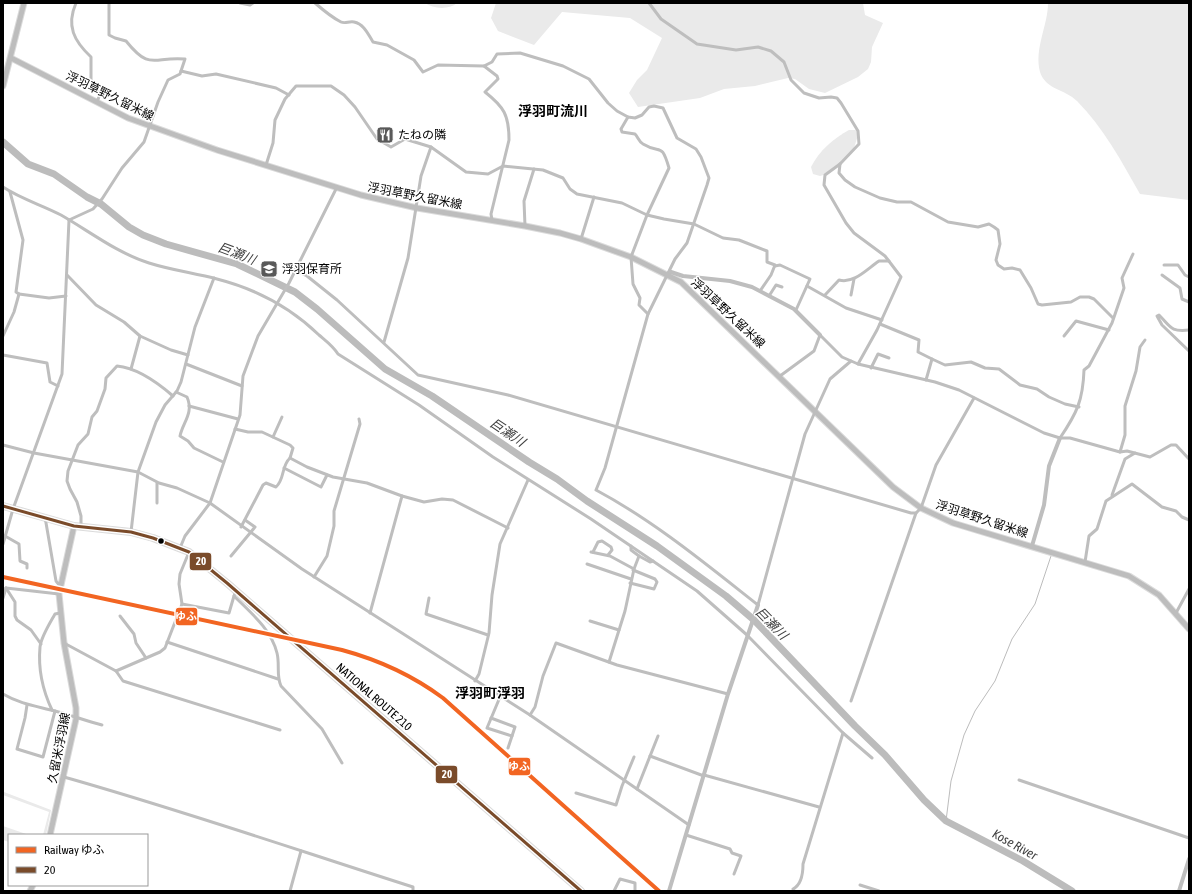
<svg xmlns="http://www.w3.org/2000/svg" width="1192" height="894" font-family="'Asap Condensed','Noto Sans JP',sans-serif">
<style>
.green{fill:#eaeaea}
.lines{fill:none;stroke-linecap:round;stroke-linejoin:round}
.stream{stroke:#bcbcbc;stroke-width:1}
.river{stroke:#bcbcbc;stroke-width:7}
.primary-casing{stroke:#dbdbdb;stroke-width:7}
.trunk-casing{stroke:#dbdbdb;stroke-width:8}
.minor{stroke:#bebebe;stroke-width:3}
.tertiary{stroke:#bebebe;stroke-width:4}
.primary{stroke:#bdbdbd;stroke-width:5}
.trunk{stroke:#bdbdbd;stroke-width:5.5}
.bus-1-casing{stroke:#fff;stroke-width:6}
.bus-1{stroke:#7a4b2a;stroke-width:3}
.rail-1-casing{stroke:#fff;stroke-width:7}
.rail-1{stroke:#f26522;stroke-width:4}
.bus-dot{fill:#000;stroke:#fff;stroke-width:1.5}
.labels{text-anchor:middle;stroke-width:3;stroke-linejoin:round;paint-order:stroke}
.street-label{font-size:12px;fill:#000;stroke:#fff}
.poi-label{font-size:12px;fill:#000;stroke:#fff;text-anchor:start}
.water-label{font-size:13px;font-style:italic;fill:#414141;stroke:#fff}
.quarter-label{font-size:14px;font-weight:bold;fill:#000;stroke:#fff}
.line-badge{stroke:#fff;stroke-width:1.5}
.badge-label{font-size:11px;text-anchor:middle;font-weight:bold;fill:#fff}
</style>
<rect width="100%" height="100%" fill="#fff"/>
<g class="green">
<path d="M 425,3 L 457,3 C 449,10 433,9 425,3 Z"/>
<polygon points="496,3 863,3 865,15 883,23 872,47 871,62 868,69 858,77 825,93 809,89 795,79 788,78 755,86 724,89 700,98 638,107 629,93 637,80 647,70 662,38 630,18 562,12 534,45 498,31 491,18"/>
<path d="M 1048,3 L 1189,3 L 1189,200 L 1140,194 C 1122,162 1103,127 1077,101 C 1065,89 1046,90 1040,72 C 1034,48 1048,26 1048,3 Z"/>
<path d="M 849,130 L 855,130 L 859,132 L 854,148 L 830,173 L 820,176 L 813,174 L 811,167 C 819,151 834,138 849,130 Z"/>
<polygon points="4,792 51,810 46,835 43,835 49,812 3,795"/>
<polygon points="3,826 29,835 9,835 9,842 3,840"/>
</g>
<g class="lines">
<polyline class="stream" points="946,821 951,781 964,735 975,711 995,681 1012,639 1035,604 1051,556"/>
<polyline class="river" points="3,142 28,164 54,174 87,197 101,204 129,227 143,235 166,244 237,264 295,292 317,309 385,369 432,396 529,462 557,479 587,501 657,546 726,596 754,620 855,726 885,755 924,800 946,821 1023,861 1072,891"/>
<g class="primary-casing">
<g id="primary">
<polyline points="11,58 128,118 217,150 361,195 417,208 525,226 560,233 581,239 631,257 681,282 893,487 921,508 953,523 1129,576 1159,595 1189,629"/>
<polyline points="3,86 24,3"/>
<polyline points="50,835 76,719 76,708 64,643 59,594 74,526"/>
<polyline points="30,891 33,885"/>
</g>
</g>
<g class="trunk-casing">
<polyline id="trunk" points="3,506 74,526 131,532 153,538 189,552 227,583 581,891"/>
</g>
<g class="minor">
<path d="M 76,3 C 66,26 74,41 91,57 L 91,80 L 100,94 L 97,102"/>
<polyline points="240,3 250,5 253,3"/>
<path d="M 315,3 C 323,10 331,17 341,22 C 345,24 349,21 354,22 C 364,24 368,34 373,42 L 387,45 L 414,60 L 423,72 L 438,65 L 484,66"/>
<polyline points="649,3 661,19 697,44 736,50 758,47 771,51 784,62 791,80 804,93 819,98 831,97 837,98 841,103 858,131 859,144 840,164 825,175 824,185 846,223 854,233 885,256 901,277 877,330 858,364"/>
<polyline points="181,71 202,76 216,74 276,88 289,95"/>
<path d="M 628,117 L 621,129 L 622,132 L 635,134 C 638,137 639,142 643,144 C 661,155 661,141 669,168 L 647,215 L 631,257 L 633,284 L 640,298 L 639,305 L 648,314"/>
<polyline points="840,164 839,173 845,180 855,187 880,198 897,202 911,202 948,222 978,227 989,224 994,227 998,230 1000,244 996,260 998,265 1004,269 1012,268 1020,270 1031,288 1038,304 1042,305 1071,302 1080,297 1089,297 1094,299 1113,318"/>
<polyline points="266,165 273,143 275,120 285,99 296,86 331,86 344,95 355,107 377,139 391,147 405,139 431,147 466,172 488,174 503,166 543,170 563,178 570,189 577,194 622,203 647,215 664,219 694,224 723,238 739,240 767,251 767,262 775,265 771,275 760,291"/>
<path d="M 3,187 C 21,199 42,205 61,215 C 89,231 117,253 149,263 C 171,270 194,273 217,279 C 256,289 290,307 319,335 C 326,341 333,346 338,354 L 419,405 L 493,457 L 591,519 L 697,591 L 747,635 L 843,733 L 872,758"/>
<polyline points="10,192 23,240 16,292 19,294"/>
<path d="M 69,220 L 93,209 L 102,199 L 122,168 L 144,142 L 158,102 L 168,80 L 180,74 L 185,59 C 153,56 151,72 126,41 L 115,38 L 109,35 L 109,3"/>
<path d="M 492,220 L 491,214 L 509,140 C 509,115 504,107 485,92 L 498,79 L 497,76 L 484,66 L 492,62 L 497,54 L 520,53 L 563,66 L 589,79 L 608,103 L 617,111 L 628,117 L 635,118 L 642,115 L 649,107 L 654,106 L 663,108 L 677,138 L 696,149 L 701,157 L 709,178 L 707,185 L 687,243 L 675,259 L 648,314 L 605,468 L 596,490 C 654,521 706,564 758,605 L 805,434 L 830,379 L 851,361"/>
<polyline points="525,226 524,201 534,169"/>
<polyline points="581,239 594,197"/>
<polyline points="1164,265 1178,265 1185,275 1189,277"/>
<polyline points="775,266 780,265 810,279 796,310"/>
<polyline points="295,270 307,276 337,300 418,375 508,395 911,513 916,513 921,508 936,465 974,398"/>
<polyline points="67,275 96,305 124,322 140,336 171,350 188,355"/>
<polyline points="1162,275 1180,288 1182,299 1189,302"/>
<polyline points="807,286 846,308 882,320"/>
<path d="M 825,295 L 839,280 C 854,284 867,269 879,261 L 889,261"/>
<polyline points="851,295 854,279"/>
<polyline points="769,296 776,285 782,287"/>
<polyline points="880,324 919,340 918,352 932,359"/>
<path d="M 1189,330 C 1170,332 1171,327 1159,315 L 1157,316 L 1162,325 L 1189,351"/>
<polyline points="3,336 14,312 19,294 49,298 66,296"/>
<polyline points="1064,336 1076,321 1109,330"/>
<polyline points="384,342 408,258 421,176 431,147"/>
<polyline points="3,355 47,363 50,382 58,386"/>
<polyline points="186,364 242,386"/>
<polyline points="871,368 878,354 889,358"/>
<polyline points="131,369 140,336"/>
<polyline points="780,376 814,351 820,335 842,357 858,364 935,382 959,390 1044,433 1060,438 1070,438 1120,452 1127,451 1150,457 1171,445 1176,445 1189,459"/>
<polyline points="926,380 932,359 945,365 971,362 985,368 999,369 1020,385 1037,389 1049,397 1065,404 1079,407"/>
<path d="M 176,392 L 187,397 C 194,413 183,422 180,436 L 188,441 L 194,448 L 223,462"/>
<polyline points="189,406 238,419"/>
<polyline points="235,429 248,432 262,432 290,445 293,448 290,458 307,467 333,477 367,483 402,496 370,613"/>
<polyline points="273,437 282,417"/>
<path d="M 1060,438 C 1077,413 1083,400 1084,370 L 1089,366 L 1112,323 L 1124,288 L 1122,278 L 1133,254"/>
<polyline points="3,445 34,453 138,472 159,483 177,488 210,503 302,569 530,715 689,825"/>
<polyline points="1120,452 1125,435 1125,406 1136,371 1140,347 1145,340"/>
<polyline points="284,468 321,487 327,475"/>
<polyline points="157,483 157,503"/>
<polyline points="1112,495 1125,459 1135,453"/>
<polyline points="402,496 424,502 442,499 453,500 508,528"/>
<polyline points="45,517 56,581 60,586"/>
<path d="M 241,527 L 263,485 L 266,483 L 276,487 C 285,479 281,466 290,458"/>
<path d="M 81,528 L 81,516 L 77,502 L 70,489 L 67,481 L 68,471 L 78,445 L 88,434 L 92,417 L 97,411 L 105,389 L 106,378 L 117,366 C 138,368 157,382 173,396"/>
<polyline points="131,532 138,472 156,422 165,405 177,391 181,382 195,327 214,278"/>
<polyline points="5,536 19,544 20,561 27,564 27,568"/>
<polyline points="3,544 13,509 62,374 69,220"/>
<polyline points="180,548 185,536 210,503 240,415 243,376 258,336 289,283 337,187"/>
<polyline points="591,552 610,556 634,569"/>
<polyline points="593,552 598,542 602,541 611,547 612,550 608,555"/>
<polyline points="231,556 255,527 245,520"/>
<polyline points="639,556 650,562 653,561"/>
<polyline points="1085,562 1089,536 1097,529 1106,501 1132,484 1162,507 1176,511 1182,517 1189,520"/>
<polyline points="587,564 631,579"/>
<polyline points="314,577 327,556 334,526 334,511 360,424 359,419"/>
<polyline points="630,583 654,589 657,582 655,579 633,570"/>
<polyline points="6,588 15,602 15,616 17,620 31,630 41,644"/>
<polyline points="6,588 59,594"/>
<path d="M 236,591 L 234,596 C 251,613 271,629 277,653 C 280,665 276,675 281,686 L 322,729 L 342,763"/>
<polyline points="3,598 6,588"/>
<polyline points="429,598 426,614 488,635"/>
<polyline points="182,604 229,613 234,596"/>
<polyline points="1176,613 1189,589"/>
<polyline points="120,616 134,634 136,643 146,658"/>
<polyline points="590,621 619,630"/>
<polyline points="167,642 278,679"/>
<polyline points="64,643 116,671 160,652 165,648 182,604 179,584 180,574 189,552"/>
<polyline points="609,662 625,611 634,569 639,556 631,550 631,546"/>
<polyline points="116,671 123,681 280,730"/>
<polyline points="475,681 479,674 489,633 492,595 500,544 528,480"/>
<path d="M 3,694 C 20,704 36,706 55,711 C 71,715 86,721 102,725"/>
<polyline points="500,697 487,728 512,736"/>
<polyline points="851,701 916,513"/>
<polyline points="27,705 25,718 17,749 43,757 55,711"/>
<path d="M 52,710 C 43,691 38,669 40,647 C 41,637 50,623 55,614 L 60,613"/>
<polyline points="530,715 535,707 543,676 556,643 617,665 728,694"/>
<polyline points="491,718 515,727 508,748"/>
<polyline points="650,756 704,776"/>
<polyline points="704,775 819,807"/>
<path d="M 64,777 C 181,810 297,850 413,887 L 413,891"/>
<polyline points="1019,780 1189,838"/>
<polyline points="637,789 658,736"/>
<polyline points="576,793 616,805 622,786 634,757"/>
<polyline points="686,835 730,849 732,853 741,856 734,874"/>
<polyline points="860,885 879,891"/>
<polyline points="290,891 301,851"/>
<polyline points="614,891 620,879 635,883 635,891"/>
<path d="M 794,891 L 793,889 C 801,885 803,873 803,864 L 843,733"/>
</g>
<g class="tertiary">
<polyline points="667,275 671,272 683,276 730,281 752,287 794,309 820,335"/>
<polyline points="1032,546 1044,505 1049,466 1060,438"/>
<polyline points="669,891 728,694 758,605"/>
<polyline points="1179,891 1189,859"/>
</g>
<use href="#primary" class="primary"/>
<use href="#trunk" class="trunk"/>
<g class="bus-1-casing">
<polyline id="bus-1" points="3,506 74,526 131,532 153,538 189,552 227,583 581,891"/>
</g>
<use href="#bus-1" class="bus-1"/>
<g class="rail-1-casing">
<path id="rail-1" d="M 3,577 L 342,650 C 379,660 412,675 443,698 L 659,891"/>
</g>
<use href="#rail-1" class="rail-1"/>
</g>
<defs>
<g id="restaurant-square" transform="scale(0.9)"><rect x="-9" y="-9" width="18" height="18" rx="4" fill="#595959" stroke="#fff"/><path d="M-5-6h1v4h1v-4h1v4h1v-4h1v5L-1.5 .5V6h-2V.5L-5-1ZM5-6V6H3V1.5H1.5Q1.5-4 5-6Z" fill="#fff"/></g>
<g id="school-square" transform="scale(0.9)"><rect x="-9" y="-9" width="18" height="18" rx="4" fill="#595959" stroke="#fff"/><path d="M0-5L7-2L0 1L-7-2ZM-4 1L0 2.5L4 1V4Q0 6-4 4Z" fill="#fff"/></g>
</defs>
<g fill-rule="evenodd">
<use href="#restaurant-square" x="385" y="135"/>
<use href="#school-square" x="269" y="269"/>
</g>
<circle class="bus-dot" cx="161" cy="541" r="3.5"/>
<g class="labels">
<g class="street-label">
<text transform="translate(110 96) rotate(26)" y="4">浮羽草野久留米線</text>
<text transform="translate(415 196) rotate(11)" y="4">浮羽草野久留米線</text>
<text transform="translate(728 313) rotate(43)" y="4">浮羽草野久留米線</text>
<text transform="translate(982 519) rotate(18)" y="4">浮羽草野久留米線</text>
<text transform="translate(374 697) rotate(41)" y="4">NATIONAL ROUTE 210</text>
<text transform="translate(59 748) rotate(-79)" y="4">久留米浮羽線</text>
</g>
<g class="poi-label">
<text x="398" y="139">たねの隣</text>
<text x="282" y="273">浮羽保育所</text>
</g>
<g class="water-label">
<text transform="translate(237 253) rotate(21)" y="5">巨瀬川</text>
<text transform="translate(508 432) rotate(34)" y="5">巨瀬川</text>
<text transform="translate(772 623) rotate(45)" y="5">巨瀬川</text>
<text transform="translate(1015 844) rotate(29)" y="5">Kose River</text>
</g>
<g class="quarter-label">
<text x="553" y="116">浮羽町流川</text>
<text x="490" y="698">浮羽町浮羽</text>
</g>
</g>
<g class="line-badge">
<rect x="189" y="552" width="23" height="19" rx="4" fill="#7a4b2a"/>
<rect x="175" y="607" width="23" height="19" rx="4" fill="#f26522"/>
<rect x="508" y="757" width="23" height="19" rx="4" fill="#f26522"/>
<rect x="435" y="765" width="23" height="19" rx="4" fill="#7a4b2a"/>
</g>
<g class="badge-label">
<text x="201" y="565">20</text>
<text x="186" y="620">ゆふ</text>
<text x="519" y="770">ゆふ</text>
<text x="447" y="778">20</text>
</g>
<rect width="1192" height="894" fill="none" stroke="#000000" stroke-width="8"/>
<rect x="8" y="834" width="140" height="52" fill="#ffffff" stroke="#999999"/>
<rect x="16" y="847" width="20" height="6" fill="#f26522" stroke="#999999"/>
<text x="44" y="854" font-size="12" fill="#000000">Railway ゆふ</text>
<rect x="16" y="867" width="20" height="6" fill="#7a4b2a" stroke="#999999"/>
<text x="44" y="874" font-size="12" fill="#000000">20</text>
</svg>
